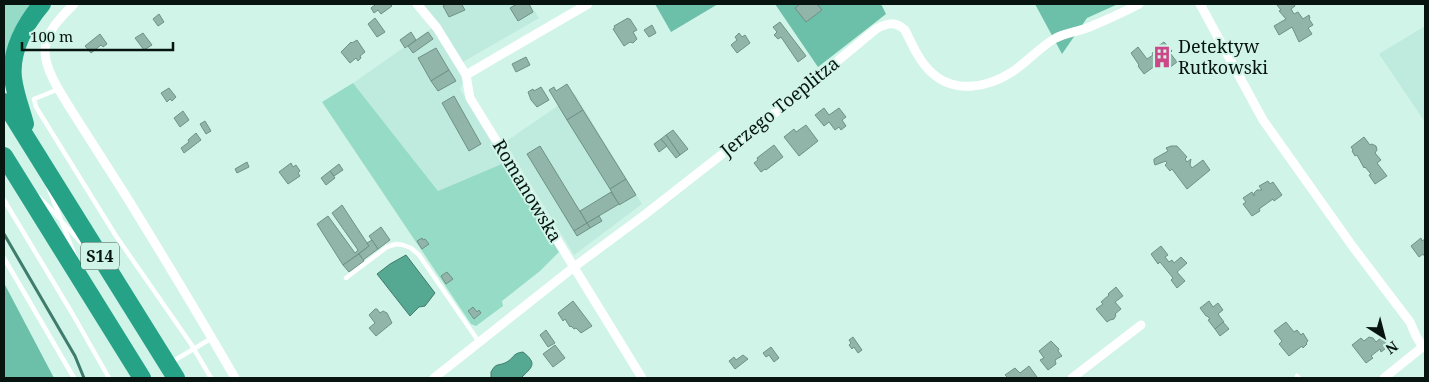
<svg xmlns="http://www.w3.org/2000/svg" width="1429" height="382" font-family="'Noto Serif',serif">
<style>
.built{fill:#beebdd}
.green{fill:#95dbc6}
.forest{fill:#6cbfa8}
.water{fill:#55a892;stroke:#3e7c6b}
.lines{fill:none;stroke-linecap:round;stroke-linejoin:round}
.stream{stroke:#3e7c6b;stroke-width:3}
.building{fill:#92b5aa;stroke:#6f9186}
.lane{stroke:#fff;stroke-width:4.5}
.street{stroke:#fff;stroke-width:9}
.highway{stroke:#26a286;stroke-width:18}
.labels{text-anchor:middle;stroke-width:4;stroke-linejoin:round;paint-order:stroke}
.shield{fill:#d0f4e8;stroke:#435751;stroke-width:1}
.shield-label{font-size:16px;font-weight:bold;fill:#071410}
.poi-label{font-size:18px;fill:#071410;stroke:#d0f4e8;text-anchor:start}
.street-label{font-size:18px;fill:#071410;stroke:#d0f4e8}
</style>
<rect width="100%" height="100%" fill="#d0f4e8"/>
<g class="built">
<polygon points="423,4 530,4 539,18 463,62"/>
<polygon points="1425,26 1425,122 1379,54"/>
<polygon points="432,28 461,73 464,80 460,89 504,163 438,191 353,83"/>
<polygon points="575,94 642,204 574,255 505,142"/>
</g>
<g class="green">
<path d="M 4,4 L 32,4 C 19,20 8,37 6,57 C 5,66 6,76 6,85 L 4,81 Z"/>
<polygon points="353,83 438,191 504,163 559,252 540,271 502,301 503,306 476,326 471,324 322,102"/>
</g>
<g class="forest">
<polygon points="655,4 718,4 671,32"/>
<polygon points="775,4 881,4 886,14 818,67"/>
<polygon points="1035,4 1118,4 1087,18 1062,54"/>
<polygon points="4,283 54,378 4,378"/>
</g>
<g class="water">
<polygon points="406,255 435,293 425,306 419,307 410,316 377,274 390,264"/>
<path d="M 523,352 C 538,364 532,367 521,378 L 491,378 L 491,372 C 496,363 497,366 505,363 C 514,359 512,353 523,352 Z"/>
</g>
<g class="lines">
<polyline class="stream" points="4,234 75,356 84,378"/>
</g>
<g class="building">
<polygon points="373,4 390,4 392,6 381,14 378,10 374,13 371,8 375,5"/>
<polygon points="446,4 464,4 462,5 465,10 449,17 443,6"/>
<polygon points="517,4 529,4 533,12 518,21 510,8"/>
<polygon points="800,4 817,4 822,10 806,22 795,8"/>
<polygon points="1279,4 1294,4 1295,6 1291,9 1294,14 1298,12 1303,19 1309,15 1310,18 1309,19 1313,25 1308,28 1312,34 1299,42 1292,27 1279,35 1274,26 1286,19 1279,11 1281,10 1277,5"/>
<polygon points="159,14 164,22 158,26 153,19"/>
<polygon points="375,18 385,32 377,37 368,24"/>
<polygon points="628,18 628,19 630,19 637,30 633,32 637,39 633,43 630,42 624,46 613,29 615,28 614,26"/>
<polygon points="780,22 806,56 798,62 781,37 778,39 774,35 777,32 773,27"/>
<polygon points="652,25 656,33 649,37 644,30"/>
<polygon points="411,32 416,40 405,48 400,40"/>
<polygon points="428,32 433,39 413,53 408,46"/>
<polygon points="143,33 152,45 144,50 135,38"/>
<polygon points="739,33 742,37 745,35 750,43 737,53 731,45 737,40 735,37"/>
<polygon points="100,34 107,44 103,47 101,45 91,53 85,46"/>
<polygon points="357,40 365,52 360,56 361,58 358,61 356,58 350,63 341,52 351,42 352,43"/>
<polygon points="1164,42 1172,51 1170,53 1177,62 1169,68 1166,64 1162,66 1159,63 1144,74 1138,66 1139,65 1131,53 1138,47 1147,59 1153,55 1152,53 1156,51 1154,49"/>
<polygon points="436,48 449,70 431,81 418,58"/>
<polygon points="526,57 530,65 516,72 512,64"/>
<polygon points="449,70 456,81 438,91 431,81"/>
<polygon points="567,84 583,110 567,120 549,90 554,87 556,91"/>
<polygon points="541,87 549,100 537,107 531,100 528,92 533,89 534,91"/>
<polygon points="169,88 176,97 172,101 170,99 167,102 161,93"/>
<polygon points="454,96 481,144 469,151 442,103"/>
<polygon points="824,108 829,115 839,108 846,117 842,120 846,126 841,130 839,127 835,130 829,122 824,126 815,115"/>
<polygon points="583,110 626,179 610,189 567,120"/>
<polygon points="183,111 189,120 180,127 174,118"/>
<polygon points="205,121 211,131 206,134 200,124"/>
<polygon points="806,125 818,141 799,156 784,137 794,129 796,132"/>
<polygon points="673,130 688,149 680,155 666,135"/>
<polygon points="196,133 201,140 184,153 181,148 189,142 188,140"/>
<polygon points="666,135 680,155 676,158 661,139"/>
<polygon points="1364,137 1370,145 1372,144 1376,146 1377,150 1375,153 1381,160 1377,163 1387,176 1375,184 1369,175 1371,174 1365,167 1364,168 1357,155 1355,156 1352,151 1353,150 1351,147"/>
<polygon points="661,139 667,146 659,152 654,144"/>
<polygon points="774,145 783,157 766,170 765,169 761,172 754,163 758,160 757,158"/>
<polygon points="540,146 587,223 574,231 527,154"/>
<polygon points="1171,146 1177,146 1187,157 1185,159 1187,162 1191,159 1190,165 1192,168 1203,160 1210,170 1187,189 1172,169 1170,171 1165,165 1167,163 1166,161 1155,165 1154,162 1154,159 1168,151 1166,148"/>
<polygon points="247,162 249,167 237,173 235,169"/>
<polygon points="291,163 293,167 296,165 300,171 298,173 300,176 288,184 279,172"/>
<polygon points="339,164 343,170 334,176 330,171"/>
<polygon points="330,171 335,178 326,185 321,178"/>
<polygon points="626,179 636,195 619,205 610,189"/>
<polygon points="1268,181 1270,184 1273,182 1282,195 1274,201 1273,199 1259,209 1260,211 1252,216 1243,204 1246,202 1243,198 1252,192 1254,196 1254,193 1257,190 1262,190 1259,186"/>
<polygon points="611,192 619,204 587,223 580,211"/>
<polygon points="342,205 369,246 343,265 317,224 328,216 355,253 358,250 332,213"/>
<polygon points="599,216 602,221 590,228 587,223"/>
<polygon points="587,223 590,228 577,236 574,231"/>
<polygon points="381,227 390,240 378,249 369,236"/>
<polygon points="422,238 423,240 425,239 429,244 422,249 417,241"/>
<polygon points="1421,238 1422,241 1425,239 1425,257 1423,254 1419,257 1411,246"/>
<polygon points="372,240 378,249 363,260 359,254 369,246 367,243"/>
<polygon points="1161,246 1168,255 1165,257 1169,262 1172,260 1174,263 1181,257 1187,263 1177,272 1185,281 1177,288 1171,280 1173,278 1160,262 1158,264 1151,254"/>
<polygon points="359,254 364,261 349,272 343,265"/>
<polygon points="447,272 453,279 446,284 441,276"/>
<polygon points="1116,287 1123,296 1115,302 1121,309 1115,314 1116,315 1114,319 1110,320 1107,322 1096,309 1103,304 1101,302 1109,295 1108,294"/>
<polygon points="573,301 592,326 581,333 576,328 574,329 571,326 570,327 565,319 563,321 558,313"/>
<polygon points="1209,301 1213,307 1218,303 1223,310 1218,314 1224,322 1215,329 1208,320 1210,319 1207,316 1206,316 1200,308"/>
<polygon points="473,307 477,312 479,310 481,313 474,319 468,311"/>
<polygon points="375,309 377,309 380,313 383,311 387,313 392,323 376,336 369,328 375,323 369,315"/>
<polygon points="1223,322 1229,329 1220,336 1215,329"/>
<polygon points="1286,322 1294,332 1297,330 1301,335 1303,333 1308,341 1306,343 1307,344 1303,348 1302,346 1289,356 1279,344 1282,341 1274,331"/>
<polygon points="546,330 555,343 548,347 540,335"/>
<polygon points="1383,336 1390,345 1381,352 1380,349 1371,356 1373,358 1366,363 1352,345 1361,338 1364,341 1369,337 1373,338 1376,342"/>
<polygon points="853,337 862,350 858,353 854,347 852,349 849,345 851,343 849,340"/>
<polygon points="1051,341 1059,349 1058,351 1062,356 1055,360 1056,364 1048,370 1040,360 1044,358 1039,351"/>
<polygon points="555,345 565,358 553,367 543,354"/>
<polygon points="771,347 779,358 774,362 769,355 766,357 763,353"/>
<polygon points="743,355 748,359 735,369 729,361 734,357 736,360"/>
<polygon points="1029,366 1037,377 1035,378 1008,378 1005,375 1015,368 1020,373"/>
</g>
<g class="lines">
<g class="lane">
<polyline points="59,89 34,99 36,107 116,236 191,344 211,378"/>
<polyline points="49,189 75,256"/>
<polyline points="39,197 59,218"/>
<polyline points="4,200 72,313 109,378"/>
<polyline points="64,224 86,248"/>
<polyline points="4,258 74,378"/>
<polyline points="346,278 387,247 396,244 403,245 411,248 419,255 479,342"/>
<polyline points="170,363 212,338"/>
<polyline points="1297,376 1299,378"/>
</g>
<g class="street">
<path d="M 74,4 C 62,16 45,32 45,51 C 45,72 64,98 75,116 C 92,143 109,169 126,196 C 163,256 200,317 235,378"/>
<polyline points="417,4 437,28 466,75 470,98 642,378"/>
<polyline points="1200,4 1263,120 1353,247 1410,322 1416,336 1423,347"/>
<polyline points="466,75 519,44 588,4"/>
<path d="M 434,378 L 574,267 L 643,216 L 776,112 L 876,29 C 887,23 895,21 905,30 C 912,44 919,61 931,72 C 954,94 987,88 1012,72 C 1027,62 1039,48 1054,39 C 1064,33 1076,32 1087,28 C 1104,21 1122,13 1139,4"/>
<polyline points="1072,378 1141,325"/>
<polyline points="1384,378 1425,345"/>
</g>
<g class="highway">
<polyline points="4,102 176,378"/>
<path d="M 25,124 C 21,109 15,94 13,78 C 10,51 25,24 42,4"/>
<polyline points="4,156 142,378"/>
</g>
</g>
<defs>
<g id="building-bare" transform="scale(1.725)"><path d="M-4-6H4V6H1V3H-1V6H-4ZM-2.5-4.3h1.7v1.8h-1.7ZM.8-4.3h1.7v1.8H.8ZM-2.5-1h1.7V.8h-1.7ZM.8-1h1.7V.8H.8Z" fill="#cc4688" stroke="#d0f4e8" stroke-width="2.5" paint-order="stroke"/></g>
</defs>
<g fill-rule="evenodd">
<use href="#building-bare" x="1162" y="57"/>
</g>
<g class="labels">
<rect class="shield" x="81" y="242.5" width="38" height="27" rx="4"/>
<g class="shield-label">
<text x="100" y="262">S14</text>
</g>
<g class="poi-label">
<text x="1178" y="53">Detektyw<tspan x="1178" dy="21">Rutkowski</tspan></text>
</g>
<g class="street-label">
<text transform="translate(780 107) rotate(-39)" y="6">Jerzego Toeplitza</text>
<text transform="translate(527 191) rotate(59)" y="6">Romanowska</text>
</g>
</g>
<rect width="1429" height="382" fill="none" stroke="#071410" stroke-width="10"/>
<g transform="translate(1384 337) rotate(144)" stroke="#d0f4e8" stroke-width="4" paint-order="stroke">
<path d="M0-4L9 19L0 12L-9 19Z" fill="#071410"/>
<text y="-8" font-size="14" font-weight="bold" text-anchor="middle" fill="#071410">N</text>
</g>
<path d="M22 42v8h151v-8" fill="none" stroke="#071410" stroke-width="2.5"/>
<text x="30" y="42" font-size="15" fill="#071410" stroke="#d0f4e8" stroke-width="4" paint-order="stroke">100 m</text>
</svg>
